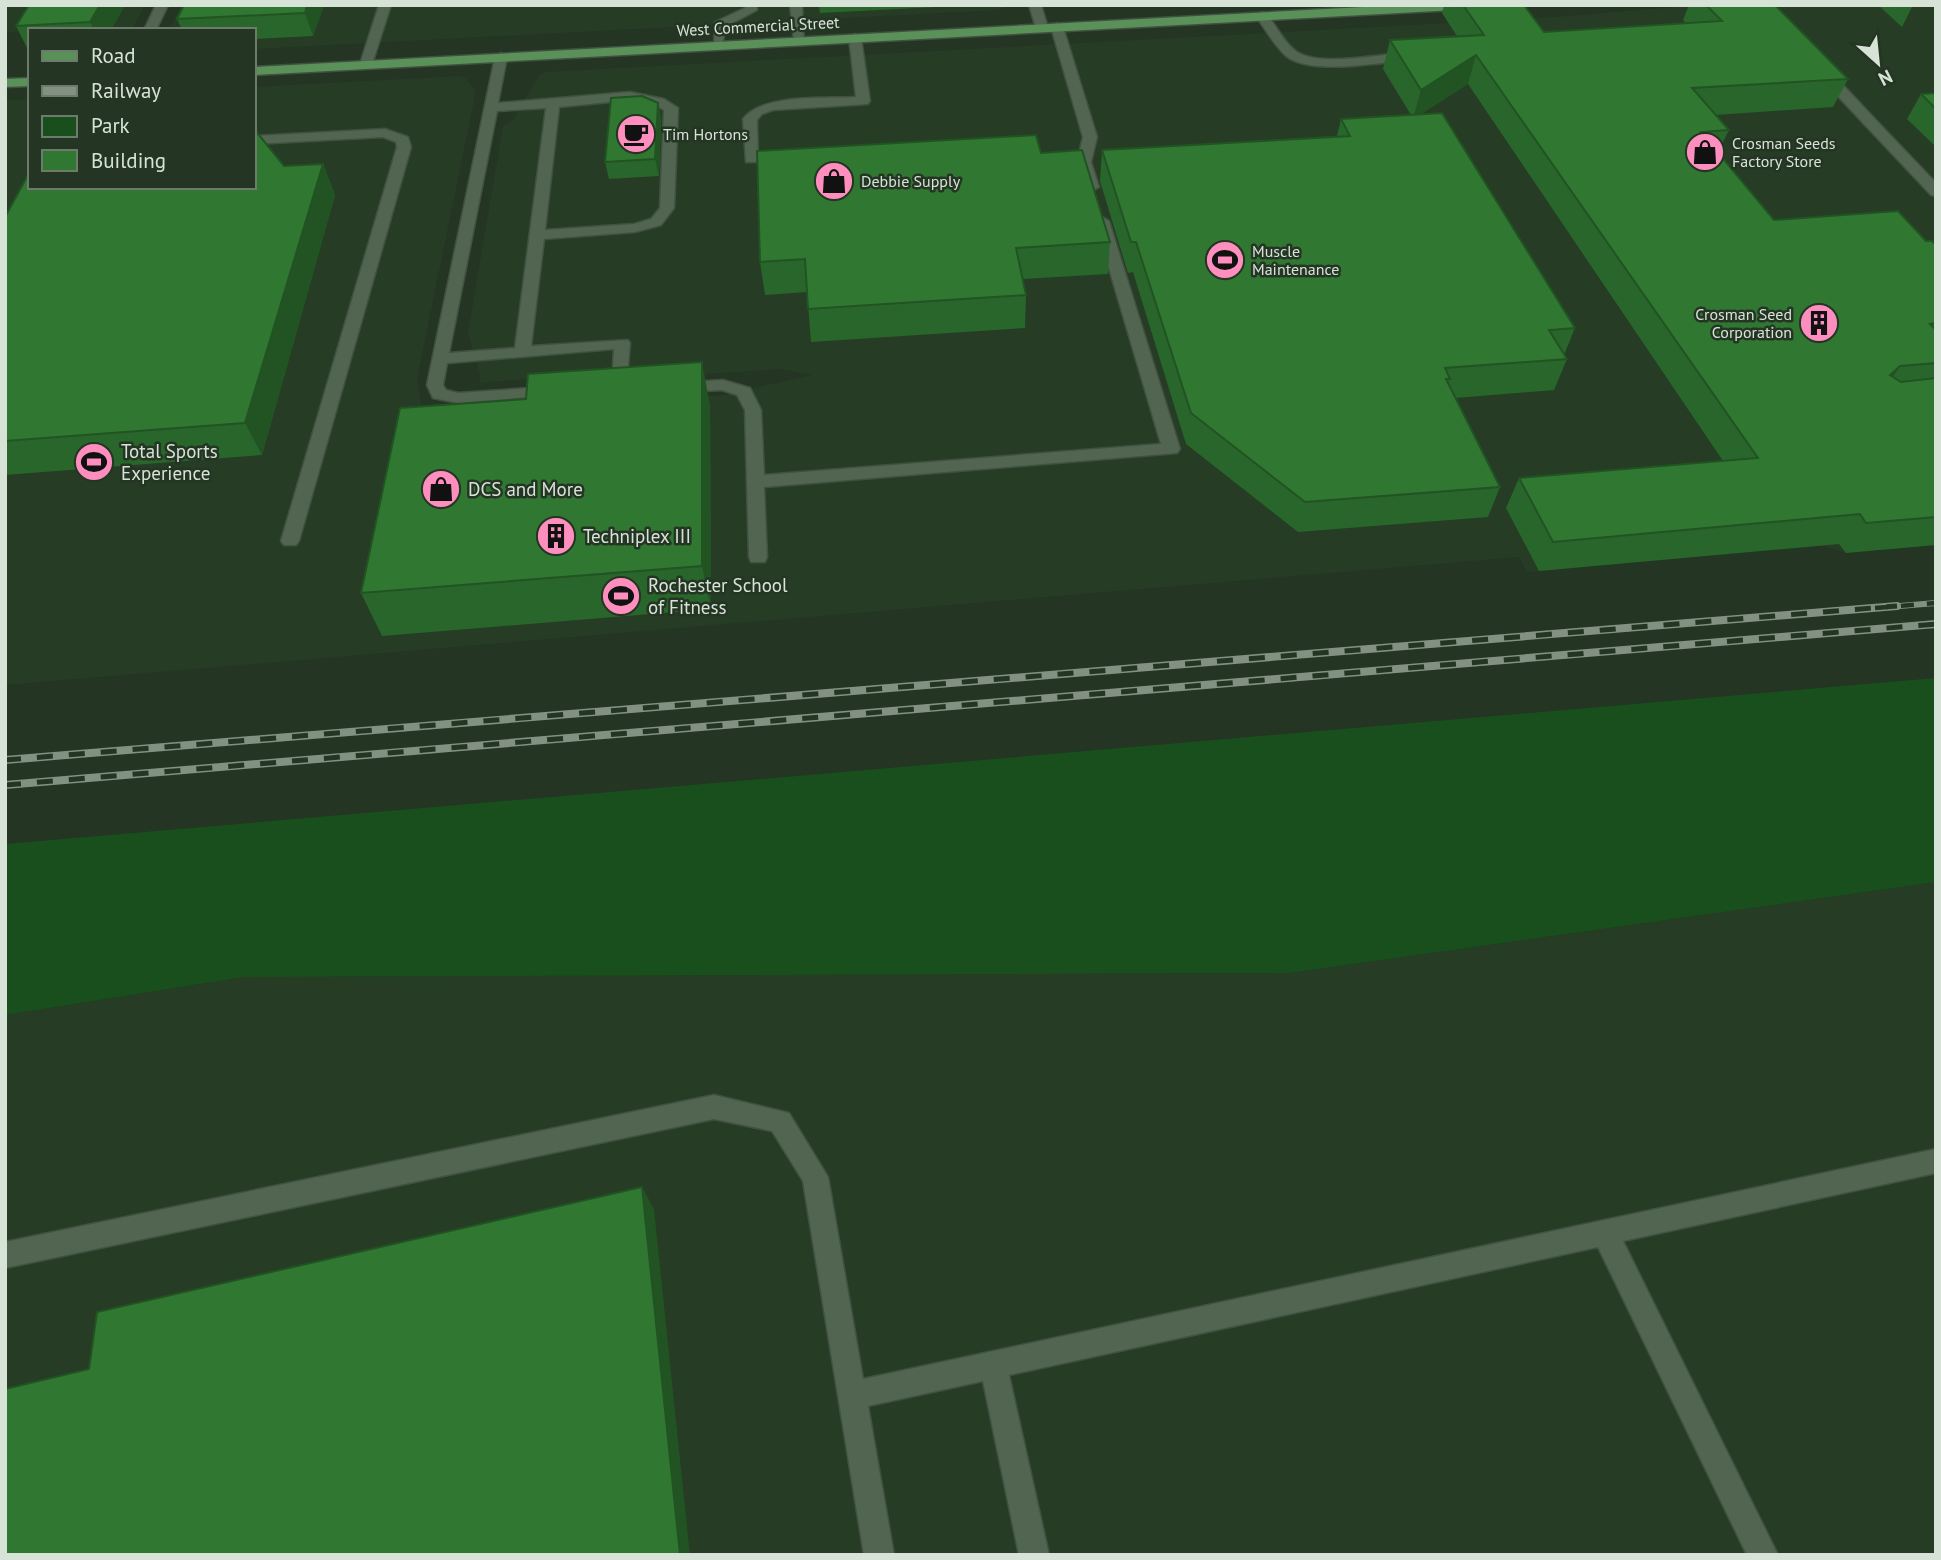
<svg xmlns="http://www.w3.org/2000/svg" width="1941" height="1560" font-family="'PT Sans',sans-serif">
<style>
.built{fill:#263c25}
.green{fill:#194f1c}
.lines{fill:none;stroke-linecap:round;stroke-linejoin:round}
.lane-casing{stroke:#415041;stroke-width:3}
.street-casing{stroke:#415041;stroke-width:3}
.primary-casing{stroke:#415041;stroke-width:3}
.lane{fill:#526551;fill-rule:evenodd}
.street{fill:#526551;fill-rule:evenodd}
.primary{fill:#599159;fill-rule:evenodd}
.rail-far1-casing{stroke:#839183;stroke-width:6}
.rail-casing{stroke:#839183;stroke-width:8}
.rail-far1{stroke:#243524;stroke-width:4.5;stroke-dasharray:13;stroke-linecap:butt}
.rail{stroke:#243524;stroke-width:5;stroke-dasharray:16;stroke-linecap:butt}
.wall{fill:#29662b}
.shaded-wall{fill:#225323}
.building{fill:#307732;stroke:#225323;stroke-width:2}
.labels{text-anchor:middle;stroke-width:5;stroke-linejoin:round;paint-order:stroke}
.far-street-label{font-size:16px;fill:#d8e3d8;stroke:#243524}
.far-poi-label{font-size:16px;fill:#d8e3d8;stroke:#243524;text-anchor:start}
.poi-label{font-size:19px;fill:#d8e3d8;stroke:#243524;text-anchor:start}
</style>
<rect width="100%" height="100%" fill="#243524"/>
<g class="built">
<polygon points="5,5 145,5 132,30 30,30 5,33"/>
<polygon points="181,5 1010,5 998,10 254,49 254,30 170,30"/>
<polygon points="1699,5 1936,5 1936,545 1846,553 1824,546 1539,571 1527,572 1519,557 5,685 5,100 30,99 30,187 254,187 254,87 460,76 466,79 476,91 417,379 423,417 724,395 812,375 782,369 676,376 593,373 480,383 480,374 468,333 503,126 513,120 539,75 546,72 1542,18"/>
<polygon points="1936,882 1936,1555 5,1555 5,1015 244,977 1289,973"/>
</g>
<polygon class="green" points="1936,678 1936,882 1289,973 244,977 5,1015 5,844"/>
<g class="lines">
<g class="lane-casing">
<g id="lane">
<polygon points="379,5 391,5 372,64 366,68 360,64"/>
<polygon points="745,5 757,5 757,10 725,27 722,48 714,48 715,22 745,8"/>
<polygon points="790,5 802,5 804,44 800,45 794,41"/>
<path d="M 1262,12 L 1266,13 C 1276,25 1284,43 1297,52 C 1320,67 1383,54 1411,52 L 1417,56 L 1411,60 C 1380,62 1311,76 1286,56 C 1274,45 1265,29 1256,16 Z"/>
<polygon points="1057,23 1063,27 1097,137 1091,162 1099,187 1092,191 1085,187 1077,162 1083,137 1051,27"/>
<path d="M 855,34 L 861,38 L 870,101 L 868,104 L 773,110 L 762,114 L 757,120 L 758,159 L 756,162 L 746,162 L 743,119 C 763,93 825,99 856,97 L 849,38 Z"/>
<path d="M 501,53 L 507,57 L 498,103 L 630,92 L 664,99 L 678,108 L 674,208 L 661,225 L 635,232 L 544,239 L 531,346 L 628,340 L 630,343 L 626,389 L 620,390 L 612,385 L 614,349 L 447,363 L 443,385 L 446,390 L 458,393 L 560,386 L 562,390 L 554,395 L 458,403 L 433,398 L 427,385 L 495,57 ZM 630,100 L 655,105 L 664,110 L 660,208 L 651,219 L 634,224 L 545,230 L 559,107 ZM 546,108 L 515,348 L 449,353 L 497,111 Z"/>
<polygon points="1869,117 1874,118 1936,183 1936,196 1931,195 1864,124 1862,121"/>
<polygon points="385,129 408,137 411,147 299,541 296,545 284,545 281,541 397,147 396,142 383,137 254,144 254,136"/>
<polygon points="1102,217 1109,221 1180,449 1177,453 764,487 767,557 765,562 751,562 749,557 745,410 737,395 722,390 680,392 672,387 674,383 723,380 750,388 761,410 764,475 1161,444 1095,221"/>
<polygon points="714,1095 789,1113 828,1177 863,1379 1936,1149 1936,1173 1623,1241 1778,1555 1747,1555 1598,1247 1009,1375 1049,1555 1019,1555 983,1381 868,1406 894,1555 864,1555 803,1181 772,1131 714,1119 5,1268 5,1242"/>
</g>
</g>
<g class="street-casing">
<g id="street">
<polygon points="156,5 168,5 156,30 144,30"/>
<polygon points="1029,5 1041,5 1048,28 1046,31 1038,31 1036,28"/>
<polygon points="1823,68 1828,69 1874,118 1874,124 1864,124 1818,75 1818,69"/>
</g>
</g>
<g class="primary-casing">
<g id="primary">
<polygon points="1401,5 1479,5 1473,9 254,75 254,67"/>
<polygon points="30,78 30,86 5,87 5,79"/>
</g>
</g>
<use href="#lane" class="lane"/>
<use href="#street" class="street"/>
<use href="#primary" class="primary"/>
<g class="rail-far1-casing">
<polyline id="rail-far1" points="1875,608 1936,603"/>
</g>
<g class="rail-casing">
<g id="rail">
<polyline points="5,760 1897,606"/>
<polyline points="5,785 1936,624"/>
</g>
</g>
<use href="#rail-far1" class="rail-far1"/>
<use href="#rail" class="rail"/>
</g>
<g class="wall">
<polygon points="125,5 111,30 30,30 30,50 28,50 16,26"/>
<polygon points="184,5 324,5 313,36 254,39 254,30 182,30 177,19"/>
<polygon points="819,5 956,5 956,6 820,13"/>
<polygon points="1444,5 1463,5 1544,32 1686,23 1683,20 1689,5 1706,5 1848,79 1833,107 1716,115 1729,130 1718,152 1774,220 1926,241 1936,245 1936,545 1846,553 1839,544 1539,571 1506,508 1519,478 1723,461 1468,84 1421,114 1575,328 1564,355 1567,359 1554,390 1455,398 1500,487 1488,517 1298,532 1186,444 1133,272 1128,273 1100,181 1102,150 1337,136 1341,119 1411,115 1383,69 1390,40 1457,36 1442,13"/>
<polygon points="1878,5 1913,5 1902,27"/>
<polygon points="1936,93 1936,147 1907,119 1921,94"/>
<polygon points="658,103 661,120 659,176 609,179 605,162"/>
<polygon points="1041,153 1110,242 1108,274 1023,279 1026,295 1025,328 811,342 807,292 765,295 760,262"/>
<polygon points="323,164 335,195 262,455 5,475 5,217 284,166"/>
<polygon points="710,405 711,609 382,636 361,593"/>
</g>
<g class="shaded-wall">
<polygon points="100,5 125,5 111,30 94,30 90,22"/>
<polygon points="307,5 324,5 313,36 305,13"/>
<polygon points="1476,55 1468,84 1413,119 1421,90"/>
<polygon points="658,103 661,120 659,176 655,159"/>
<polygon points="323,164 335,195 262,455 245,423"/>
<polygon points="702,362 710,405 711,609 702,566"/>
<polygon points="1900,366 1881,396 1890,375"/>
<polygon points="642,1187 654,1209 690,1555 680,1555"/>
</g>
<g class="building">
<polygon points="29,5 100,5 90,22 16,26"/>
<polygon points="184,5 307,5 305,13 177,19"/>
<polygon points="1463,5 1524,5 1544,32 1722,21 1706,5 1775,5 1848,79 1692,88 1729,130 1701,132 1774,220 1898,211 1926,241 1932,241 1936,245 1936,323 1930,324 1936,330 1936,363 1900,366 1890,375 1901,382 1936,378 1936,517 1866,523 1860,514 1553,542 1519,478 1758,458 1476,55 1421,90 1390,40 1484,35"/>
<polygon points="1936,93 1936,109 1921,94"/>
<polygon points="642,96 658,103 655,159 605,162 611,98"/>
<polygon points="1442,113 1575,328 1549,330 1567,359 1445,368 1450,379 1446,379 1500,487 1305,502 1191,413 1136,242 1131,242 1102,150 1350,136 1341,119"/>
<polygon points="254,129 284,166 323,164 245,423 5,441 5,217 28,175 30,175 30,187 254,187"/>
<polygon points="1036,135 1041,153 1082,150 1110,242 1016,248 1026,295 808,309 805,259 760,262 757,151"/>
<polygon points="702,362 702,566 361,593 400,408 526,399 528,374"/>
<polygon points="642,1187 680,1555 5,1555 5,1389 89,1369 97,1312"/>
</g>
<defs>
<g id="cafe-disc" transform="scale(2.0125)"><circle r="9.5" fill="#fe8ebe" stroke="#243524"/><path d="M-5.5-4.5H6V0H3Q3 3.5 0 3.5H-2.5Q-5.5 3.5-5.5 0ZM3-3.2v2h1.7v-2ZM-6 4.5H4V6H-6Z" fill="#111"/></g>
<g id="shop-disc" transform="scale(2.0125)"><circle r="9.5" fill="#fe8ebe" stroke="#243524"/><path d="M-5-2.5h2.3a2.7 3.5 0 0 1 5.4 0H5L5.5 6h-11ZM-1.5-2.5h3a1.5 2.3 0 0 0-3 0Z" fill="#111"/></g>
<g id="stadium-disc" transform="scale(2.0125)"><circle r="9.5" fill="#fe8ebe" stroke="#243524"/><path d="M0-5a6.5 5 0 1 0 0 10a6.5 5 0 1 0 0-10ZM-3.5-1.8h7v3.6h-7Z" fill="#111"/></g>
<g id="building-disc" transform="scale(2.0125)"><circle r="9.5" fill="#fe8ebe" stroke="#243524"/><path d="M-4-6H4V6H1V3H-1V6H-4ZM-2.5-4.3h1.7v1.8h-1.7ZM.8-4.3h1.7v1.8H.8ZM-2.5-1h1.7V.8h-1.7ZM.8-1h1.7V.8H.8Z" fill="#111"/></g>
</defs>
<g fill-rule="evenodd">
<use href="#cafe-disc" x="636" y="134"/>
<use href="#shop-disc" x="1705" y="152"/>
<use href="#shop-disc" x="834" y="181"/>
<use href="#stadium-disc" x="1225" y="260"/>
<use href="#building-disc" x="1819" y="323"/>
<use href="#stadium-disc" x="94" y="462"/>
<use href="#shop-disc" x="441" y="489"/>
<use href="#building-disc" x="556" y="536"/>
<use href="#stadium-disc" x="621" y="596"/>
</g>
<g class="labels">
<g class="far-street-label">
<text transform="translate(758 26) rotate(-3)" y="6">West Commercial Street</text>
</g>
<g class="far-poi-label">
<text x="663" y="140">Tim Hortons</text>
<text x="1732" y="149">Crosman Seeds<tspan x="1732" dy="18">Factory Store</tspan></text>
<text x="861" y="187">Debbie Supply</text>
<text x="1252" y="257">Muscle<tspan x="1252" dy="18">Maintenance</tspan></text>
<text x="1792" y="320" text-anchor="end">Crosman Seed<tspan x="1792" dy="18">Corporation</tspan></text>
</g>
<g class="poi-label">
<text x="121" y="458">Total Sports<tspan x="121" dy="22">Experience</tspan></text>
<text x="468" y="496">DCS and More</text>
<text x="583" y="543">Techniplex III</text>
<text x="648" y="592">Rochester School<tspan x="648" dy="22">of Fitness</tspan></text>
</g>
</g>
<rect width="1941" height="1560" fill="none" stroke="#d8e3d8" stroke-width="14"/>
<rect x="28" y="28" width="228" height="161" fill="#243524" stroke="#6c7b6c" stroke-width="2"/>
<rect x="42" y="51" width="35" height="10" fill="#599159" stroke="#6c7b6c" stroke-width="2"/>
<text x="91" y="63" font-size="21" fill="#d8e3d8">Road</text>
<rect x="42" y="86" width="35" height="10" fill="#839183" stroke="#6c7b6c" stroke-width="2"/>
<text x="91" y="98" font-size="21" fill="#d8e3d8">Railway</text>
<rect x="42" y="116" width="35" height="21" fill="#194f1c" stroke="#6c7b6c" stroke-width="2"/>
<text x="91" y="133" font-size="21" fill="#d8e3d8">Park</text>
<rect x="42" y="150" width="35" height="21" fill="#307732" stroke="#6c7b6c" stroke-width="2"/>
<text x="91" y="168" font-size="21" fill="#d8e3d8">Building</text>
<g transform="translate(1878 63) rotate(153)" stroke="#243524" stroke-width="5" paint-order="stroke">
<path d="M0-5L12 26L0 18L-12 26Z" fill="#d8e3d8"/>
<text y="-10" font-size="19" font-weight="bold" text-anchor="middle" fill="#d8e3d8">N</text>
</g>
</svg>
